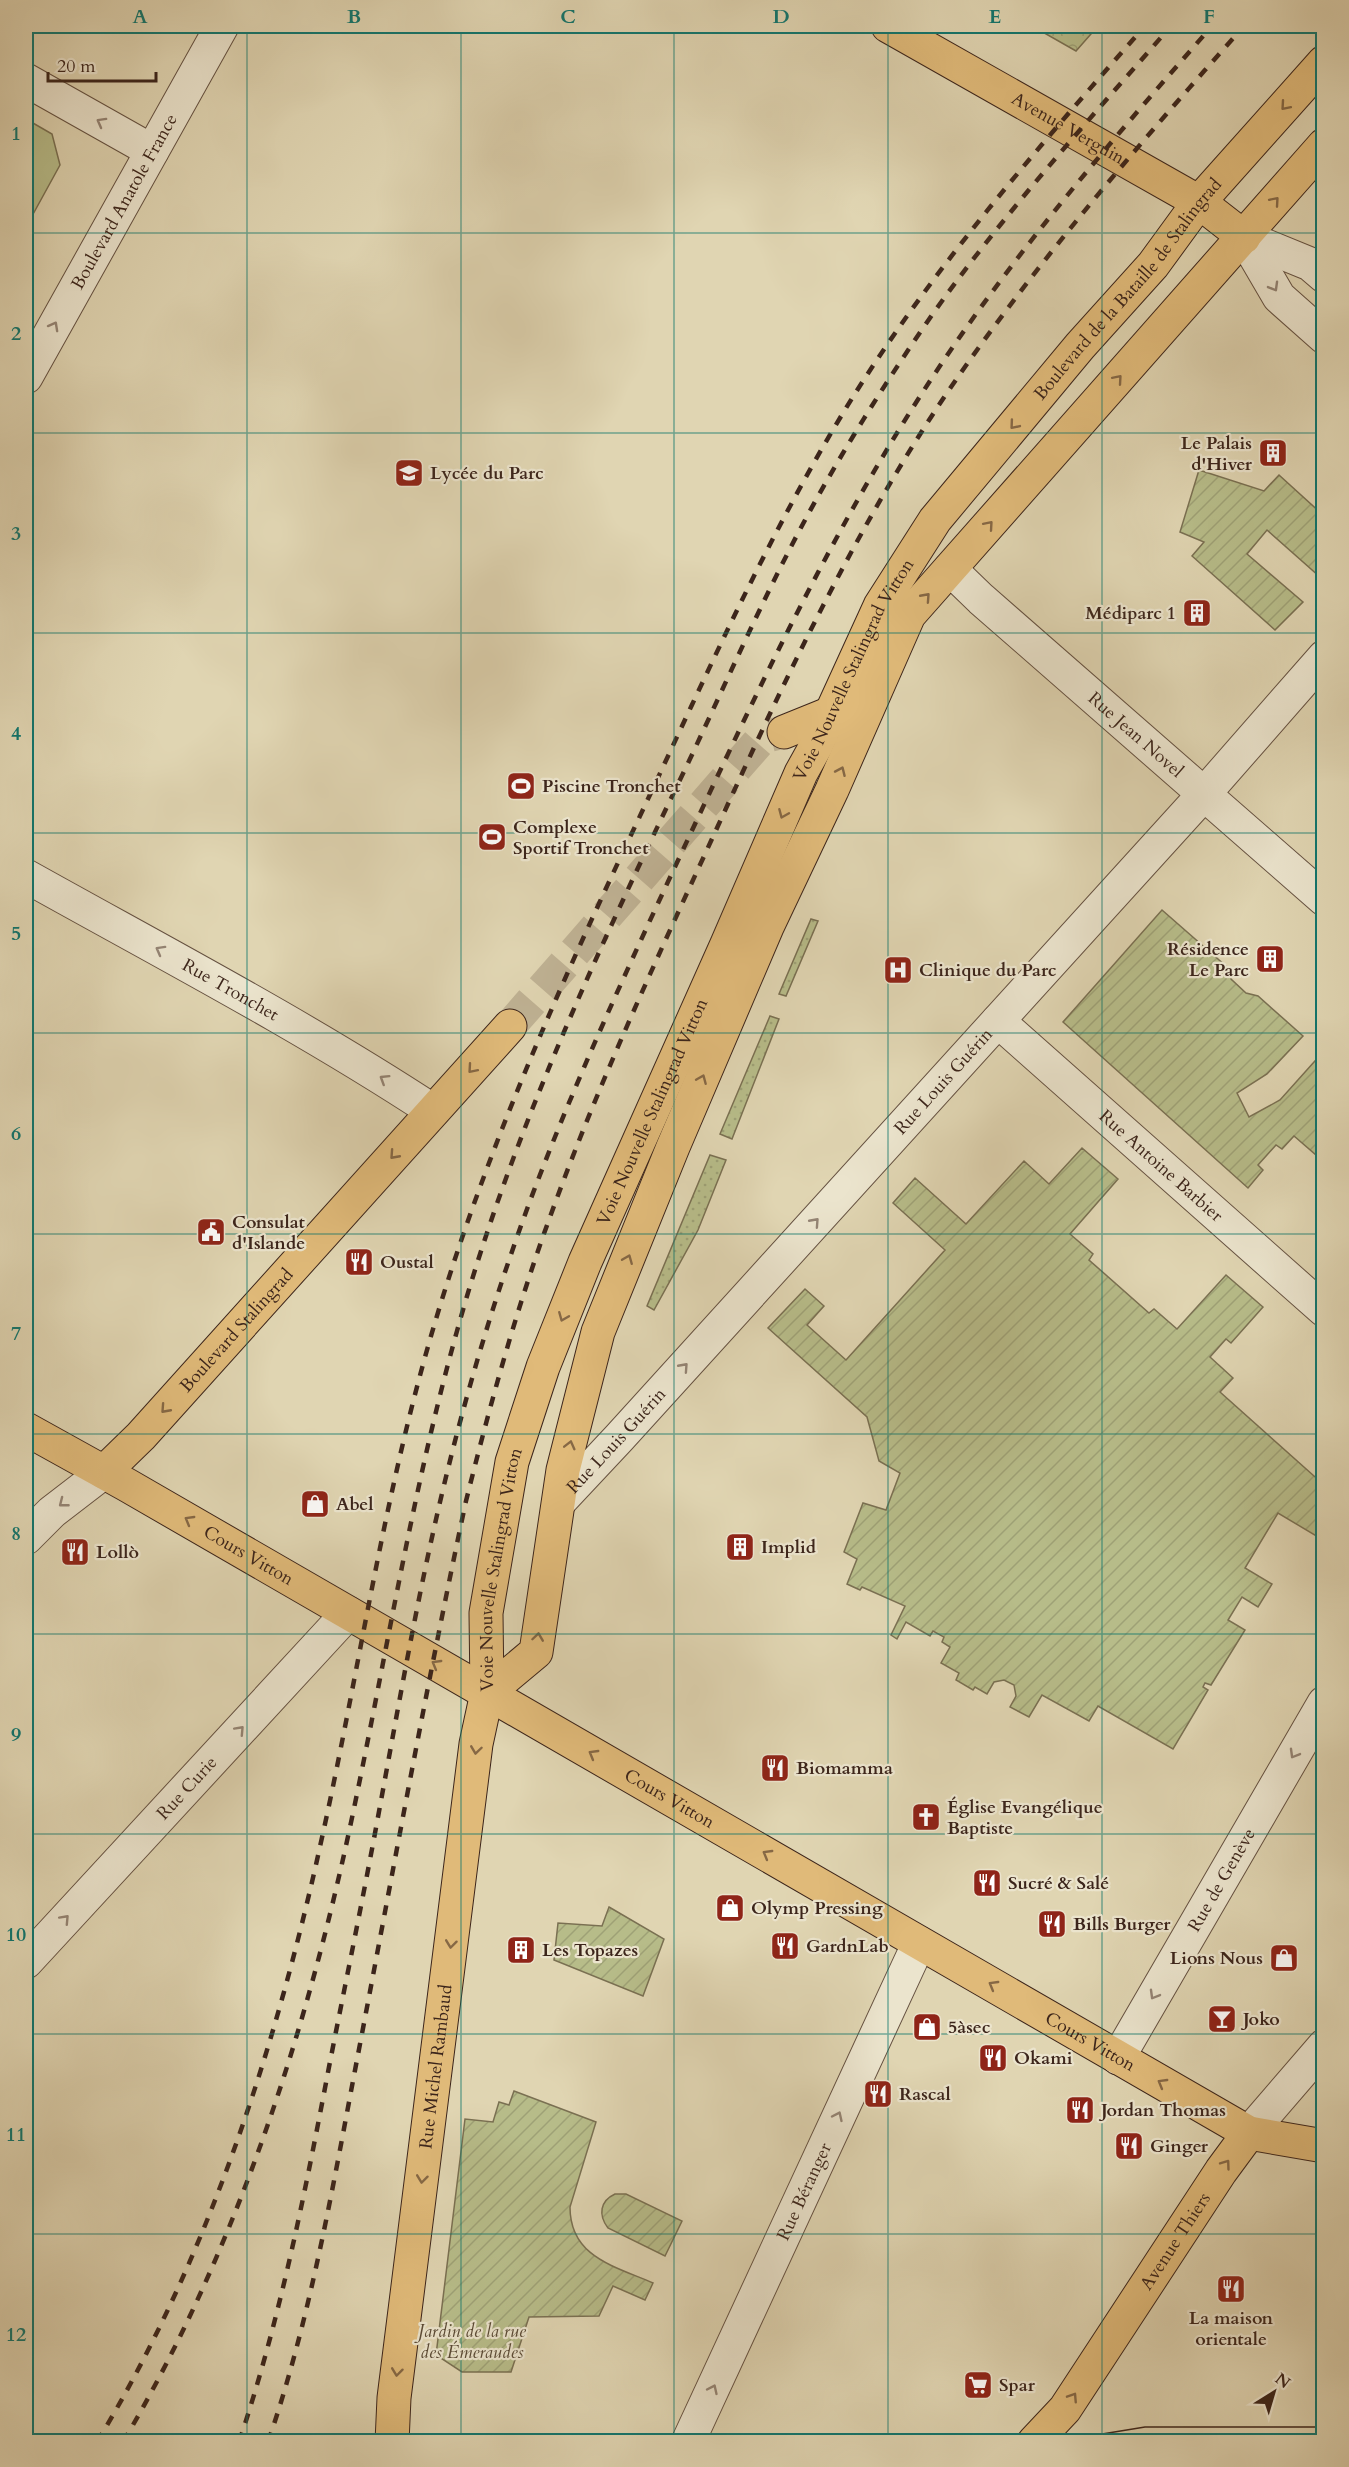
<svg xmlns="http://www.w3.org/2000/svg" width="1349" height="2467" font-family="Cardo,serif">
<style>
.grass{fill:url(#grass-dots);stroke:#7a7052;stroke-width:1.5}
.forest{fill:url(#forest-crowns);stroke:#7a7052;stroke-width:1.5}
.garden{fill:url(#garden-furrows);stroke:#7a7052;stroke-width:1.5}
.pitch{fill:#b7bc89;stroke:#7a7052;stroke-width:1.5}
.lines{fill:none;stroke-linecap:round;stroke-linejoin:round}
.major-tunnel{stroke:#bfb294;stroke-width:33;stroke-dasharray:33 16;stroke-linecap:butt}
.minor-casing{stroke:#655141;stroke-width:35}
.major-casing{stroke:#3c251b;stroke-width:35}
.minor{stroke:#ebe4cd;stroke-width:33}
.major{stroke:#e0ba79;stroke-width:33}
.tram{stroke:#3c251b;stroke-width:1.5}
.rail{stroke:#3c251b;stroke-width:4.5;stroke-dasharray:10 10;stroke-linecap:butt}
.oneway{stroke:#866845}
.oneway2{stroke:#948474}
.grid{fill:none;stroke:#0f766e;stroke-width:1.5;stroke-opacity:0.55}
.labels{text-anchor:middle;stroke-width:4.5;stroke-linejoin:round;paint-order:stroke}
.street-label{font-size:18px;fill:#3c251b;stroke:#ebe4cd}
.poi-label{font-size:18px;font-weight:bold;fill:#3c251b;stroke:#ebe4cd;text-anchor:start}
.park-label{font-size:18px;font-style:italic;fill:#5b4b36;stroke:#ebe4cd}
.neatline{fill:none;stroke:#0f766e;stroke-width:2}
.grid-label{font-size:20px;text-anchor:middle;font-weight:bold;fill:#0f766e}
</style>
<defs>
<pattern id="grass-dots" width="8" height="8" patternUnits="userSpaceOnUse" patternTransform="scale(1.5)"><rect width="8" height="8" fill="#b7bc89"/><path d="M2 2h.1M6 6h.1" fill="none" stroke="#9ea176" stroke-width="1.8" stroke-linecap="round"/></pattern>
<pattern id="forest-crowns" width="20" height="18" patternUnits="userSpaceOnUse" patternTransform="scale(1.5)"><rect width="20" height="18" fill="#b7bc89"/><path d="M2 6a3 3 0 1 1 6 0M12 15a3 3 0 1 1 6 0" fill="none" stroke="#9ea176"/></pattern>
<pattern id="garden-furrows" width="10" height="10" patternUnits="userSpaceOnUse" patternTransform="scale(1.5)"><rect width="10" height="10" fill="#b7bc89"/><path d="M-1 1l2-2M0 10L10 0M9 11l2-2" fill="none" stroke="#9ea176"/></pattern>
</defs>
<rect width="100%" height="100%" fill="#e0d5b2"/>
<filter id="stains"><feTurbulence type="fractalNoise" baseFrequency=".00333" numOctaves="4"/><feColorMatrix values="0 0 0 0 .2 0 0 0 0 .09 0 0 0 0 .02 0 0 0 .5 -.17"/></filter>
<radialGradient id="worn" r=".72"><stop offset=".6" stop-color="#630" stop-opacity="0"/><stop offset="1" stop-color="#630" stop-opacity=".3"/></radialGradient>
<g class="grass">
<polygon points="811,919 818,921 786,996 779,994"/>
<polygon points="770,1016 779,1019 732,1139 720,1134"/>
<polygon points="710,1155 726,1160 698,1230 654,1310 647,1306"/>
</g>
<polygon class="forest" points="1032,26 1098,26 1076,51"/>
<g class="garden">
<polygon points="1199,470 1264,491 1279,475 1323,515 1323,574 1320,577 1267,530 1247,554 1303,602 1275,630 1192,556 1204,542 1180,532"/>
<polygon points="1162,910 1227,967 1231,979 1246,993 1258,996 1303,1036 1267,1074 1237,1093 1249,1117 1280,1100 1323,1052 1323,1161 1294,1136 1282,1149 1276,1145 1258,1165 1263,1170 1248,1188 1063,1022"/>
<polygon points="1082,1148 1118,1179 1070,1234 1093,1254 1089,1260 1149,1313 1154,1309 1177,1329 1226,1275 1263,1307 1231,1343 1226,1339 1210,1357 1233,1378 1220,1392 1323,1484 1323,1540 1278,1513 1245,1568 1272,1584 1258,1607 1242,1597 1228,1620 1245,1630 1211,1685 1205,1683 1203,1687 1208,1690 1173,1749 1098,1706 1089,1721 1042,1695 1029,1717 1010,1707 1016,1696 1014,1685 1004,1680 994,1682 987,1694 975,1687 973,1690 956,1680 959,1673 941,1663 950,1647 942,1642 944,1637 933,1631 930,1636 906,1622 897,1639 891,1635 905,1606 862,1587 860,1590 847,1584 857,1559 844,1552 863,1503 886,1510 900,1473 879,1461 867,1417 768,1328 805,1289 824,1306 807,1325 846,1360 945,1250 893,1203 915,1178 966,1224 1024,1161 1049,1184"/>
<polygon points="609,1907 664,1939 643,1996 554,1960 558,1923 602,1926"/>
<path d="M 514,2091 L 596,2122 L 570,2207 C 570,2257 614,2266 653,2283 L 645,2300 L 613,2286 L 599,2316 L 529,2317 L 511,2372 L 462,2372 L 436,2355 L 465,2119 L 493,2122 L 499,2102 L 509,2105 Z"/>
<path d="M 615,2194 L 626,2194 L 682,2221 L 665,2256 L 608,2228 C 598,2215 600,2201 615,2194 Z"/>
</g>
<polygon class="pitch" points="26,119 52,134 60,165 26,227"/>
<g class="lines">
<polyline class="major-tunnel" points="510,1026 763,737 784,732"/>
<g class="minor-casing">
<g id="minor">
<polyline points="26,80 152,151"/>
<polyline points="1244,237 1279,297 1324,337"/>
<polyline points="1244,237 1310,264 1324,276"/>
<path id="s1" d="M 26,377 L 222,26"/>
<path id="s2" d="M 950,569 L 981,599 L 1324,899"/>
<path id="s3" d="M 26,876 C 162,952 302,1025 433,1111"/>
<path id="s4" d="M 998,1021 L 1324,1310"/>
<path id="s5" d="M 559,1502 L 619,1438 L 1204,794 L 1324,657"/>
<polyline points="26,1538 52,1512 104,1472"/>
<path id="s6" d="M 26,1962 L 348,1613"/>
<path id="s7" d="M 1118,2058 L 1324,1703"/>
<polyline points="1249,2133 1324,2046"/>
<path id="s8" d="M 688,2442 L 919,1943"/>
</g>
</g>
<g class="major-casing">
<g id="major">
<path id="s9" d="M 888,26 L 1199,202 L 1244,237"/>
<polyline points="784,732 831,713"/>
<path id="s10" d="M 26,1429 L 127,1485 L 1249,2133 L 1324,2146"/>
<path id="s11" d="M 104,1472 L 141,1436 L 510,1026"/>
<polyline points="487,1693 536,1652 563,1470 598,1332 673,1147 767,927 832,790 909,615 1324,145"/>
<path id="s12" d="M 392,2442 L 394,2398 L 476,1744 L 487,1693 L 486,1613 L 512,1462 L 543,1367 L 585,1262 L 727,944 L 801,773 L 816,746 L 880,606 L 935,520 L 1080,346 L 1153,265 L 1199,202 L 1324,62"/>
<path id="s13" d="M 1034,2442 L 1065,2409 L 1221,2171 L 1249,2133"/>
</g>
</g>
<use href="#minor" class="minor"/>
<use href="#major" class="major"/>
<polyline class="tram" points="1081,2442 1096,2435 1145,2427 1324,2427"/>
<g class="rail">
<path d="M 97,2442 C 207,2261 276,2048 321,1842 C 355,1690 378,1534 418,1383 C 468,1193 547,1013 631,835 C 696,698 757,558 834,428 C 921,281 1033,153 1145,26"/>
<path d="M 123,2442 C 231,2260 302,2047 347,1841 C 384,1671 410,1499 457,1331 C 512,1132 600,946 689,761 C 733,668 774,573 825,484 C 858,426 894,370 932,315 C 1004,213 1089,120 1171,26"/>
<path d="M 239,2442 C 280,2320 305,2193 329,2067 C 346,1980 364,1894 380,1806 C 400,1698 419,1588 445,1481 C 468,1386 496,1293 530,1201 C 578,1073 637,948 695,824 C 770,664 846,504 946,357 C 1026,239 1119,132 1212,26"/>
<path d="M 268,2442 C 310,2320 332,2191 356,2065 C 392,1877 426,1688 466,1501 C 490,1405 516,1310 550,1217 C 598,1084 658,956 717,828 C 786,677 857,525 951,387 C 1039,259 1141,142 1244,26"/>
</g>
</g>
<defs><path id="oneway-chevron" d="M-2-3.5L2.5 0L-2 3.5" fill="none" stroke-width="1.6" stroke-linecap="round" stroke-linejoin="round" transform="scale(1.5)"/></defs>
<g class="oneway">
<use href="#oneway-chevron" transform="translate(1285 106) rotate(131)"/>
<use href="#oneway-chevron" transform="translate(1275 201) rotate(-49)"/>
<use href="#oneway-chevron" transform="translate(1118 379) rotate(-49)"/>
<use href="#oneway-chevron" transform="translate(1014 425) rotate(130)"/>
<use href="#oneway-chevron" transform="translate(989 525) rotate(-49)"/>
<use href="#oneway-chevron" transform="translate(926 597) rotate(-48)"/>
<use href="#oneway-chevron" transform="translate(841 771) rotate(-66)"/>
<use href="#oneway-chevron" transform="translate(783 814) rotate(113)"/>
<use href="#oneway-chevron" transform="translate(472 1069) rotate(131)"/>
<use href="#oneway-chevron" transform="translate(702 1079) rotate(-67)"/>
<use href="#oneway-chevron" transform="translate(394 1155) rotate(132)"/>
<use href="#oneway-chevron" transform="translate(628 1259) rotate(-68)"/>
<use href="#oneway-chevron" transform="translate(563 1317) rotate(112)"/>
<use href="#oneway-chevron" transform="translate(165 1409) rotate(132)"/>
<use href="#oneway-chevron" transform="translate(570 1445) rotate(-76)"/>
<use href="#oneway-chevron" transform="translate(189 1520) rotate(-150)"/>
<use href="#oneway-chevron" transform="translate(538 1637) rotate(-82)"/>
<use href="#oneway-chevron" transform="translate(436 1664) rotate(-150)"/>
<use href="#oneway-chevron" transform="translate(476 1750) rotate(98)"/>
<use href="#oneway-chevron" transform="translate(593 1754) rotate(-150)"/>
<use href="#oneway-chevron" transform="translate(767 1854) rotate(-150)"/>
<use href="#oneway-chevron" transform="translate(451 1944) rotate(97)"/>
<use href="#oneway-chevron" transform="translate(993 1985) rotate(-150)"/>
<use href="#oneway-chevron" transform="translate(1162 2083) rotate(-150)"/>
<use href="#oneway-chevron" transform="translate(1226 2164) rotate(-54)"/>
<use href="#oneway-chevron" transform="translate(422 2179) rotate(97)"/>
<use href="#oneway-chevron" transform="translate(397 2372) rotate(97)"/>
<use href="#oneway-chevron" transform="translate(1073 2397) rotate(-57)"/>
</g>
<g class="oneway2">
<use href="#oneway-chevron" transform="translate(101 122) rotate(-151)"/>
<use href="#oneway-chevron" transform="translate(1274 287) rotate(60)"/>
<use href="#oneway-chevron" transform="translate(54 326) rotate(-61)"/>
<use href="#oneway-chevron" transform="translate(160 950) rotate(-151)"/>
<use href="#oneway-chevron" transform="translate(384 1079) rotate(-148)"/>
<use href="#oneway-chevron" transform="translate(815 1222) rotate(-48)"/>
<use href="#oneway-chevron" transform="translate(684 1367) rotate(-48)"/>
<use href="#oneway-chevron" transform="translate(63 1503) rotate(142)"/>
<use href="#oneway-chevron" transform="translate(240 1730) rotate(-47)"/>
<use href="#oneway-chevron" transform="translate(1294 1754) rotate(120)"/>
<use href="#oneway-chevron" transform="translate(65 1919) rotate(-47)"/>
<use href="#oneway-chevron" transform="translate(1154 1995) rotate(120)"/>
<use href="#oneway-chevron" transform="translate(838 2116) rotate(-65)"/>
<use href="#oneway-chevron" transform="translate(713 2389) rotate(-65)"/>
</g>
<path class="grid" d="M 247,26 L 247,2442M 461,26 L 461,2442M 674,26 L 674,2442M 888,26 L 888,2442M 1102,26 L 1102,2442M 26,233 L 1324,233M 26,433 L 1324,433M 26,633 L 1324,633M 26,833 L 1324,833M 26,1033 L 1324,1033M 26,1234 L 1324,1234M 26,1434 L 1324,1434M 26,1634 L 1324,1634M 26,1834 L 1324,1834M 26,2034 L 1324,2034M 26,2234 L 1324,2234"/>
<defs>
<g id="building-square" transform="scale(1.5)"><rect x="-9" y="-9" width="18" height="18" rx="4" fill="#8f2418" stroke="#ebe4cd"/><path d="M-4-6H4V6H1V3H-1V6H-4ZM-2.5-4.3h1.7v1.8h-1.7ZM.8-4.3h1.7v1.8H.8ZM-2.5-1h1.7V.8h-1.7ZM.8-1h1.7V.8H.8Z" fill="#fff"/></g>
<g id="school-square" transform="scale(1.5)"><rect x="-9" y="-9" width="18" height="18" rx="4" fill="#8f2418" stroke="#ebe4cd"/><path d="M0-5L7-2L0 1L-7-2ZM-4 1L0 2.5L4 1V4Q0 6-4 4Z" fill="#fff"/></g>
<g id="stadium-square" transform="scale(1.5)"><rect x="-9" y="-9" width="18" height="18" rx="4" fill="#8f2418" stroke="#ebe4cd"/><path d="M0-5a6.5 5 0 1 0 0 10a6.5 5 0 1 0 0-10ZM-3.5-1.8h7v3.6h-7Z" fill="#fff"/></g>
<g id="hospital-square" transform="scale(1.5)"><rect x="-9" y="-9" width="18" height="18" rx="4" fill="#8f2418" stroke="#ebe4cd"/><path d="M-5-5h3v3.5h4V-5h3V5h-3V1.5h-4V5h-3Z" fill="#fff"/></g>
<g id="civic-square" transform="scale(1.5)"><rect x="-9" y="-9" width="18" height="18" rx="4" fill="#8f2418" stroke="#ebe4cd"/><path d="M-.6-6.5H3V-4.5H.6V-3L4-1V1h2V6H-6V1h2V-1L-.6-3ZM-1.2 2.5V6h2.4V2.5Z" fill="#fff"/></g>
<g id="restaurant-square" transform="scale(1.5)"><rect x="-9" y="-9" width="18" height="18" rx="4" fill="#8f2418" stroke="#ebe4cd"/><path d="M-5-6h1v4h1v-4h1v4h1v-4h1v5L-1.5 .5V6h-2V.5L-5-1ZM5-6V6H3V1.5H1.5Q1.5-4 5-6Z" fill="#fff"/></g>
<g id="shop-square" transform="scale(1.5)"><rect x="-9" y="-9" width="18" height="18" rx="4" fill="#8f2418" stroke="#ebe4cd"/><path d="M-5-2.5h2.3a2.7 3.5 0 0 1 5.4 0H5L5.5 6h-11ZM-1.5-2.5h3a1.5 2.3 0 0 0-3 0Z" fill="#fff"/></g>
<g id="church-square" transform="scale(1.5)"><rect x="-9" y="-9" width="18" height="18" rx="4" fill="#8f2418" stroke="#ebe4cd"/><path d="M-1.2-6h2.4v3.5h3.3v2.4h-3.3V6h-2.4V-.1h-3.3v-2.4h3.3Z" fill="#fff"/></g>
<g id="bar-square" transform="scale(1.5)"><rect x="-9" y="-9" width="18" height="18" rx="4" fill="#8f2418" stroke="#ebe4cd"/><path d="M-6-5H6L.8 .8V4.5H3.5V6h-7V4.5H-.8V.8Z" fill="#fff"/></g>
<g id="supermarket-square" transform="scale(1.5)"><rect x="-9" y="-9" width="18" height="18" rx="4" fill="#8f2418" stroke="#ebe4cd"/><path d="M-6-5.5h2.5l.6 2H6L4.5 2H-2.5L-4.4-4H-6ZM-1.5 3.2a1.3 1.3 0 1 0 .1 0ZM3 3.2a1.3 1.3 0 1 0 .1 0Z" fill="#fff"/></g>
</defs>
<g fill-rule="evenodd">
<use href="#building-square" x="1273" y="453"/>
<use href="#school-square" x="409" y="473"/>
<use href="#building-square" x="1197" y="613"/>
<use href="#stadium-square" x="521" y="786"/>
<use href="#stadium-square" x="492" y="837"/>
<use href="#building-square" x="1270" y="959"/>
<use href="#hospital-square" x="898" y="970"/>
<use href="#civic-square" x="211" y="1232"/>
<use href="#restaurant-square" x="359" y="1262"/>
<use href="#shop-square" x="315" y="1504"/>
<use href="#building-square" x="740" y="1547"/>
<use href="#restaurant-square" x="75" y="1552"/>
<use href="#restaurant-square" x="775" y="1768"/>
<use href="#church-square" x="926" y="1817"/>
<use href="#restaurant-square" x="987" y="1883"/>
<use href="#shop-square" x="730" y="1908"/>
<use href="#restaurant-square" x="1052" y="1924"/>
<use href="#restaurant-square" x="785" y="1946"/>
<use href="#building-square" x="521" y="1950"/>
<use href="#shop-square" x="1284" y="1958"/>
<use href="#bar-square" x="1222" y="2019"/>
<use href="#shop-square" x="927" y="2027"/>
<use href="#restaurant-square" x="993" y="2058"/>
<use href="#restaurant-square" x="878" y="2094"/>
<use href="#restaurant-square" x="1080" y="2110"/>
<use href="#restaurant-square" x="1129" y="2146"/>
<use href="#restaurant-square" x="1231" y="2289"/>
<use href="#supermarket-square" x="978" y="2385"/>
</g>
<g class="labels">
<g class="street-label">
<text dy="6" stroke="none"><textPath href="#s9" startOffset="207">Avenue Verguin</textPath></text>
<text dy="6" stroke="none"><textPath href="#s1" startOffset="201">Boulevard Anatole France</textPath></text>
<text dy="6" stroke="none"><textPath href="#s12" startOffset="2324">Boulevard de la Bataille de Stalingrad</textPath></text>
<text dy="6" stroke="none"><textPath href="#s12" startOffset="1852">Voie Nouvelle Stalingrad Vitton</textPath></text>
<text dy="6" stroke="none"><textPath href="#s2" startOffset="249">Rue Jean Novel</textPath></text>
<text dy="6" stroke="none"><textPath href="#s3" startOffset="234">Rue Tronchet</textPath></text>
<text dy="6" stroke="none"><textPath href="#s5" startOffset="570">Rue Louis Guérin</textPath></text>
<text dy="6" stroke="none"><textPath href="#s12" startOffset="1366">Voie Nouvelle Stalingrad Vitton</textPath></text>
<text dy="6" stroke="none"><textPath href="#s4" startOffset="218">Rue Antoine Barbier</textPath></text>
<text dy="6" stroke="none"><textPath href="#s11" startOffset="194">Boulevard Stalingrad</textPath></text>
<text dy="6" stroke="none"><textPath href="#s5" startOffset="84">Rue Louis Guérin</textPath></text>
<text dy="6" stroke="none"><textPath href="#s10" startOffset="256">Cours Vitton</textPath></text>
<text dy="6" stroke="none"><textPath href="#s12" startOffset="880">Voie Nouvelle Stalingrad Vitton</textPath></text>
<text dy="6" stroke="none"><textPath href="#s6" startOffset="237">Rue Curie</textPath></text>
<text dy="6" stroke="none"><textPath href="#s10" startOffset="742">Cours Vitton</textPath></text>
<text dy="6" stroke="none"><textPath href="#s7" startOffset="206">Rue de Genève</textPath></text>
<text dy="6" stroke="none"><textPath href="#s10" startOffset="1228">Cours Vitton</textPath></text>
<text dy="6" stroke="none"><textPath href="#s12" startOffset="378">Rue Michel Rambaud</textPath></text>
<text dy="6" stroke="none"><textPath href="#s8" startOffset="276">Rue Béranger</textPath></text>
<text dy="6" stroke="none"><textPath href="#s13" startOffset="246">Avenue Thiers</textPath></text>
</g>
<g class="poi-label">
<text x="1252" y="449" text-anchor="end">Le Palais<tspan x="1252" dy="21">d'Hiver</tspan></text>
<text x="430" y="479">Lycée du Parc</text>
<text x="1176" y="619" text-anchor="end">Médiparc 1</text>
<text x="542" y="792">Piscine Tronchet</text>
<text x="513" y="833">Complexe<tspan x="513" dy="21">Sportif Tronchet</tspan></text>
<text x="1249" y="955" text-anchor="end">Résidence<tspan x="1249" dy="21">Le Parc</tspan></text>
<text x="919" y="976">Clinique du Parc</text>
<text x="232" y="1228">Consulat<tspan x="232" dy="21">d'Islande</tspan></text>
<text x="380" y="1268">Oustal</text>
<text x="336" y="1510">Abel</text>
<text x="761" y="1553">Implid</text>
<text x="96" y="1558">Lollò</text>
<text x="796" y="1774">Biomamma</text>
<text x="947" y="1813">Église Evangélique<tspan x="947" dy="21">Baptiste</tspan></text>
<text x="1008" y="1889">Sucré &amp; Salé</text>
<text x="751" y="1914">Olymp Pressing</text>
<text x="1073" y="1930">Bills Burger</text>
<text x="806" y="1952">GardnLab</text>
<text x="542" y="1956">Les Topazes</text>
<text x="1263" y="1964" text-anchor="end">Lions Nous</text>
<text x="1243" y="2025">Joko</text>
<text x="948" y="2033">5àsec</text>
<text x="1014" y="2064">Okami</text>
<text x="899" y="2100">Rascal</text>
<text x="1101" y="2116">Jordan Thomas</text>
<text x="1150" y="2152">Ginger</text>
<text x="1231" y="2324" text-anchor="middle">La maison<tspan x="1231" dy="21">orientale</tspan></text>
<text x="999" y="2391">Spar</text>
</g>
<g class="park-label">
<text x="472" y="2337">Jardin de la rue<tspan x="472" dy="21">des Émeraudes</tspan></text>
</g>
</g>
<rect width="1349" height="2467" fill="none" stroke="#e0d5b2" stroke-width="66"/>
<g transform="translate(1274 2392) rotate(37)" stroke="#ebe4cd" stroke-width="4.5" paint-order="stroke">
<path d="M0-4.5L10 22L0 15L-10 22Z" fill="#3c251b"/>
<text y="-9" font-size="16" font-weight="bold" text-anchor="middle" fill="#3c251b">N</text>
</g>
<path d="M48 72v9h108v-9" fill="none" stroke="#3c251b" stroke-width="3"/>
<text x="57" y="72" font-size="18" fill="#3c251b" stroke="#ebe4cd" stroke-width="4.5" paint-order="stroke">20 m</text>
<rect x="33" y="33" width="1283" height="2401" class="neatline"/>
<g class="grid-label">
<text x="140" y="23">A</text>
<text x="354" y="23">B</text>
<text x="568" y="23">C</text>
<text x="781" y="23">D</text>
<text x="995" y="23">E</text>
<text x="1209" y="23">F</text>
<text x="16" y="140">1</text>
<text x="16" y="340">2</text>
<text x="16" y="540">3</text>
<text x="16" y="740">4</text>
<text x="16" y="940">5</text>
<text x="16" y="1140">6</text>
<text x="16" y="1340">7</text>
<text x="16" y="1540">8</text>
<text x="16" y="1741">9</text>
<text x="16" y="1941">10</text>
<text x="16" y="2141">11</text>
<text x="16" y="2341">12</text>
</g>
<rect width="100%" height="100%" filter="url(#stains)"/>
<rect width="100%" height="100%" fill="url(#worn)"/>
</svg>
